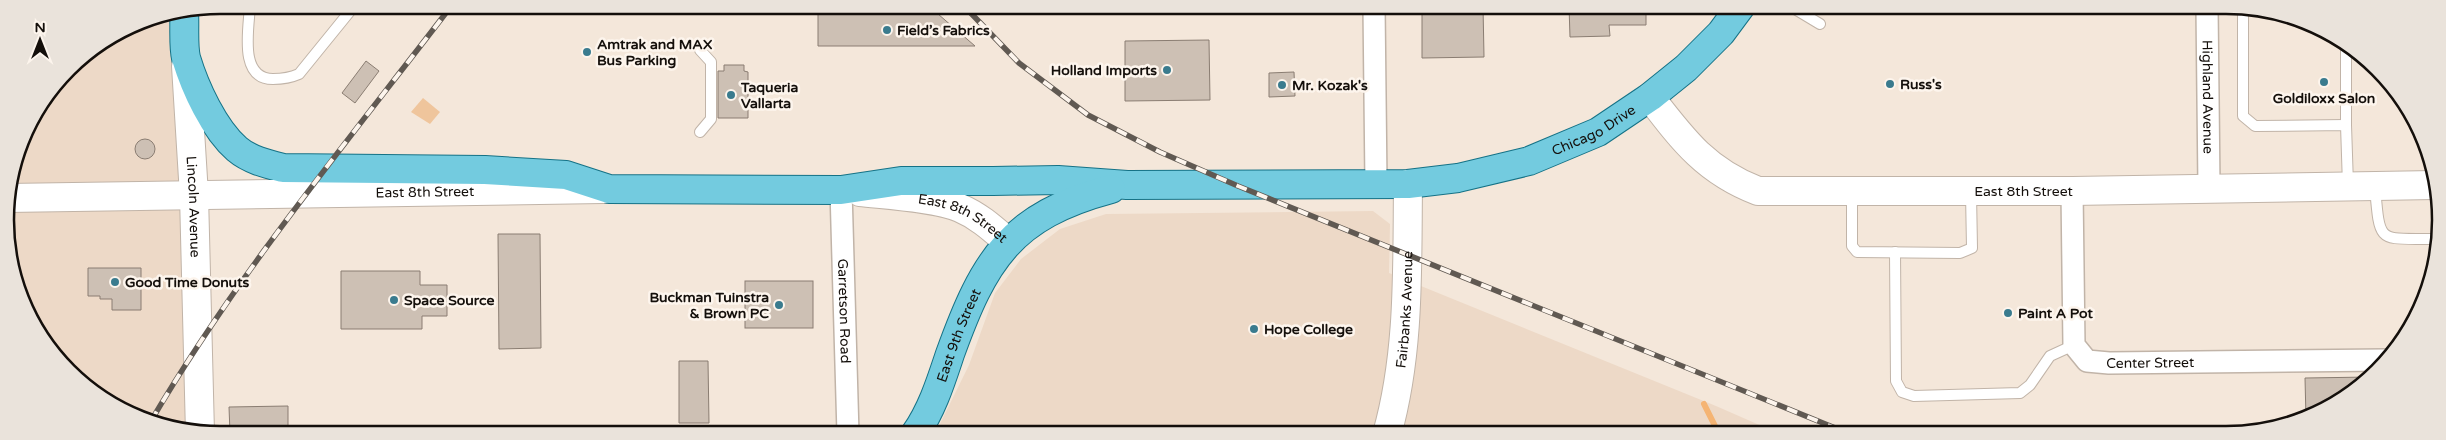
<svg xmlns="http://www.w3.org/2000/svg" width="2446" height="440" font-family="'Varela Round',sans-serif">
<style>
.built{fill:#edd9c7}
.green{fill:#efc59c}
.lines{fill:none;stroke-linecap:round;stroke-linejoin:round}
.stream{stroke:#f5b473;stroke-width:6}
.building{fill:#cdc0b4;stroke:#8a7d72}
.lane-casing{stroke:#c1b4a8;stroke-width:12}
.street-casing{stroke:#c1b4a8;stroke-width:24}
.secondary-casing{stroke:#c1b4a8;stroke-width:30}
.primary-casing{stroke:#157286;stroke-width:30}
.lane{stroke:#fff;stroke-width:10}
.street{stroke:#fff;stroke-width:21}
.secondary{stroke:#fff;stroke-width:28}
.primary{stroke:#73cbdf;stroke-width:28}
.rail-casing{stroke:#605952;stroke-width:5.5}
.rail{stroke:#fdf5ed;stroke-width:4;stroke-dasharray:11;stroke-linecap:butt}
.poi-dot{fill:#3a7b8e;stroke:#fdf5ed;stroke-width:2}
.labels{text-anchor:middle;stroke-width:5;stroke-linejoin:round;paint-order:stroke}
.poi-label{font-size:14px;font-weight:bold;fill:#140f0b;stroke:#fdf5ed;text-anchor:start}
.street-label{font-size:14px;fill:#140f0b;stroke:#fdf5ed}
.rim{fill:none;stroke:#140f0b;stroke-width:2.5}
</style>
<rect width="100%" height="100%" fill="#f4e7da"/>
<g class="built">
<polygon points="184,12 192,433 125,413 58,362 17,289 5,206 21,137 68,68 138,21"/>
<polygon points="1373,211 1390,224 1389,273 1716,406 1780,434 935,434 969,365 995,293 1021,259 1060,229 1106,214"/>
</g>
<polygon class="green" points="423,98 440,112 430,124 411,112"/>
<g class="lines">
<polyline class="stream" points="1704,404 1719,434"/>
</g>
<g class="building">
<polygon points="818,6 933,6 938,14 975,46 818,46"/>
<polygon points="1422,6 1483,6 1484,57 1422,58"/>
<polygon points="1569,6 1646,6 1646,25 1609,25 1610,36 1570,37"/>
<polygon points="1209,40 1210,100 1125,101 1125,41"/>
<polygon points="366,61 379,71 355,103 342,93"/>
<polygon points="724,65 744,65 744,71 748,72 748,118 718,118 718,71 724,71"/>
<polygon points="1294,72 1295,96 1269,97 1269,73"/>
<circle cx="145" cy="149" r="10"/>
<polygon points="498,234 540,234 541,348 499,349"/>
<polygon points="88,268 141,268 141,310 112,310 112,299 100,299 100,296 88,296"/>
<polygon points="341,271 420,271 420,285 447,285 447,316 422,316 422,329 341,329"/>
<rect x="745" y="281" width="68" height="47"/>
<polygon points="679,361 708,361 709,423 679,423"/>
<polygon points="2370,377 2309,419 2306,419 2305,378"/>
<polygon points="288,406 288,433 230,433 229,407"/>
</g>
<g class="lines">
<g class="lane-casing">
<g id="lane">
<path d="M 250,5 C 249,28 238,79 273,79 C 283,79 290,78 299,74 L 355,5"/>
<polyline points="1790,6 1820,24"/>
<polyline points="1833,6 1833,7"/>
<polyline points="2243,7 2243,116 2255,126 2346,125 2348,185"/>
<polyline points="2346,45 2346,125"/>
<polyline points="700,132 711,119 711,62 700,50"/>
<path d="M 2375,187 C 2380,246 2378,238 2435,239 L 2438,237"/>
<polyline points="1852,192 1852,246 1857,252 1960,253 1972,248 1971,193"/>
<polyline points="1895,252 1896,381 1902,392 1914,396 2020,393 2030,385 2050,356 2074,345"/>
</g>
</g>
<g class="street-casing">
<g id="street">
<polyline points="1374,6 1376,184"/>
<path id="s1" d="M 2207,7 L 2209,188"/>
<path id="s2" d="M 841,190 L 848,434"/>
<path id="s3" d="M 2072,191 L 2074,345 L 2087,361 L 2109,363 L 2386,360"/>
</g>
</g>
<g class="secondary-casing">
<g id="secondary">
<path id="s4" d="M 186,66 L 194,195 L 200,433"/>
<path id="s5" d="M 1650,97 C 1683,140 1706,171 1758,191 L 2072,191 L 2435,185"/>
<path id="s6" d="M 860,192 C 886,195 937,198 960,208 C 979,216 993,229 1008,242"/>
<path id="s7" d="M 7,198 L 603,189"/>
<path id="s8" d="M 1387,434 C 1410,352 1407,268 1408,184"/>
</g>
</g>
<g class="primary-casing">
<g id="primary">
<path id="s9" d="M 184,12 C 185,26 183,45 186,58 C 195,88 214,129 237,149 C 250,160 267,164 283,168 L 485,170 L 566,175 L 609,189 L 841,190 L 901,181 L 993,181 L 1058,180 L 1127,185 L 1408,184 L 1458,178 L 1529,161 L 1598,132 L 1650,97 L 1686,68 L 1721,33 L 1741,6"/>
<path id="s10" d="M 915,434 C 932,410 941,381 950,354 C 984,260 1010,216 1111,189"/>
</g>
</g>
<use href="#lane" class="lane"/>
<use href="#street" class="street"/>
<use href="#secondary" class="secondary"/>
<use href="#primary" class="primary"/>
<g class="rail-casing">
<g id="rail">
<polyline points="964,6 1019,63 1088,115 1160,152 1238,186 1850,434"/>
<path d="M 151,421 C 238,273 348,141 452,5"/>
</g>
</g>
<use href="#rail" class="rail"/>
</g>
<g class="poi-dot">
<circle cx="887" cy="30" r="5"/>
<circle cx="587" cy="52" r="5"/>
<circle cx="1167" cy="70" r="5"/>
<circle cx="2324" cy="82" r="5"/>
<circle cx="1890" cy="84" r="5"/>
<circle cx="1282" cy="85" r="5"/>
<circle cx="731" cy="95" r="5"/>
<circle cx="115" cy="282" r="5"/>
<circle cx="394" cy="300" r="5"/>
<circle cx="779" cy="305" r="5"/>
<circle cx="2008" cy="313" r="5"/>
<circle cx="1254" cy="329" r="5"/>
</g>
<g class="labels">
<g class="poi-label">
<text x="897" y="35">Field’s Fabrics</text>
<text x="597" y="49">Amtrak and MAX<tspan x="597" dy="16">Bus Parking</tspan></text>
<text x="1157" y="75" text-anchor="end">Holland Imports</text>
<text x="1900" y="89">Russ's</text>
<text x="1292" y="90">Mr. Kozak's</text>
<text x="741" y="92">Taqueria<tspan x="741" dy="16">Vallarta</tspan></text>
<text x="2324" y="103" text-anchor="middle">Goldiloxx Salon</text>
<text x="125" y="287">Good Time Donuts</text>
<text x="769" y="302" text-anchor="end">Buckman Tuinstra<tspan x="769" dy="16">&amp; Brown PC</tspan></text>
<text x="404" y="305">Space Source</text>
<text x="2018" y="318">Paint A Pot</text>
<text x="1264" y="334">Hope College</text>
</g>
<g class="street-label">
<text dy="5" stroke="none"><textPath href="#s1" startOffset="90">Highland Avenue</textPath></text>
<text dy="5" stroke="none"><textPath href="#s9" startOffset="1525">Chicago Drive</textPath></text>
<text dy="5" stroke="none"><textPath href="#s5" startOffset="411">East 8th Street</textPath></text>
<text dy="5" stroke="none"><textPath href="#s7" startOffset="418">East 8th Street</textPath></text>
<text dy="5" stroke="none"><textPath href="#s4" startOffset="141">Lincoln Avenue</textPath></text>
<text dy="5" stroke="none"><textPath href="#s6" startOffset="108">East 8th Street</textPath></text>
<text dy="5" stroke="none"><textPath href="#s8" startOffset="126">Fairbanks Avenue</textPath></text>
<text dy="5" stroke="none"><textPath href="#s2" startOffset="121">Garretson Road</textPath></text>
<text dy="5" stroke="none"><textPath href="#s10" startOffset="108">East 9th Street</textPath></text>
<text dy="5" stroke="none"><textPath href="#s3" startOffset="238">Center Street</textPath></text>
</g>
</g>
<path d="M0 0H2446V440H0ZM220 14H2226A206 206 0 0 1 2432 220V220A206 206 0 0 1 2226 426H220A206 206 0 0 1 14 220V220A206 206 0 0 1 220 14Z" fill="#eae3db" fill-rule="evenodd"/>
<path class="rim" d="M220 14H2226A206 206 0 0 1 2432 220V220A206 206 0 0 1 2226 426H220A206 206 0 0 1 14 220V220A206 206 0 0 1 220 14Z"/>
<g transform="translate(40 40)" stroke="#fdf5ed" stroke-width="4" paint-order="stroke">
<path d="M0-4L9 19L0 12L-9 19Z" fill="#140f0b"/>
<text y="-8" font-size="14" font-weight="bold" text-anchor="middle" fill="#140f0b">N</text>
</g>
</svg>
